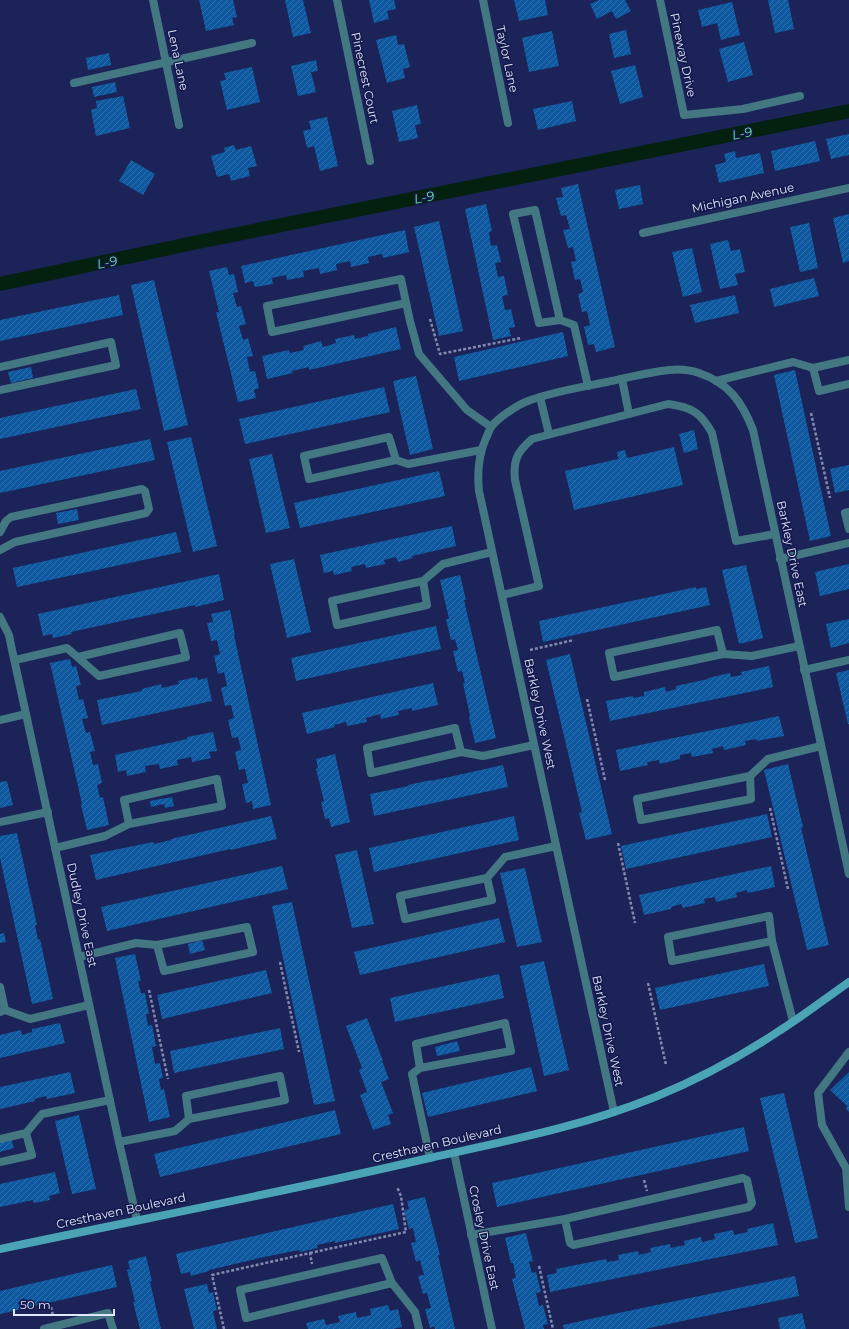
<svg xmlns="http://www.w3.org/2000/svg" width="849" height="1329" font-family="Montserrat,sans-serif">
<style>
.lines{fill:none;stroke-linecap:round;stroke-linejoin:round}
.canal{stroke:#03210e;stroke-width:14}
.building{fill:url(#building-hatch)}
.path{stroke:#838aae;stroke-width:2.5;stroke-dasharray:3 2;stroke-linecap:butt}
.lane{stroke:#437883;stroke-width:8}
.street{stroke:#437883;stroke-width:8}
.secondary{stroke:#4aa4b6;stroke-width:8}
.labels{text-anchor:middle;stroke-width:3;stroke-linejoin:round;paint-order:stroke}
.street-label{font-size:12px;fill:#e0e7fb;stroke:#13184c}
.water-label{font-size:13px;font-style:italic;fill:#66e290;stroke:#13184c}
</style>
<defs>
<pattern id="building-hatch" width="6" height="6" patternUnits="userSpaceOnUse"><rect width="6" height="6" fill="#0d589e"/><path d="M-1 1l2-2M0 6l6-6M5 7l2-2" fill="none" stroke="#3070ac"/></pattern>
</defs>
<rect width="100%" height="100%" fill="#1b2358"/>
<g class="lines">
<polyline class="canal" points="0,284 193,243 849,111"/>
</g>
<g class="building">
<polygon points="199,0 233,0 237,17 232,18 234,25 206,31"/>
<polygon points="285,0 303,0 311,33 293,37"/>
<polygon points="369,0 394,0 396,9 387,11 389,19 374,23"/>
<polygon points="514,0 545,0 548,15 519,21"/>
<polygon points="599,0 625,0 631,11 616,19 612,11 597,19 590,4"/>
<polygon points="768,0 788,0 794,29 775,33"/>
<polygon points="732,2 740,35 721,40 717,23 702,27 698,10"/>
<polygon points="626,30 631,54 614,58 609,34"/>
<polygon points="552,31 559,66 529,72 522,38"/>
<polygon points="396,35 398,45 404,44 410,67 403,69 405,78 387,83 376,40"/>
<polygon points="744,42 753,75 728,82 719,49"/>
<polygon points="109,53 111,65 88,70 86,58"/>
<polygon points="316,60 318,71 311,72 316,92 298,96 291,66"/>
<polygon points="635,65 643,97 620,104 611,71"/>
<polygon points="252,67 260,102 227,110 220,81 226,80 224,73"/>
<polygon points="115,82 117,92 94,97 92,87"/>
<polygon points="123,96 130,128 96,136 91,110 97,108 96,101"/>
<polygon points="572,101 576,121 538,130 533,109"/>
<polygon points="417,105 421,124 415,125 418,138 399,142 392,111"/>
<polygon points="327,117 338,166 320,171 314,146 307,148 303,131 311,129 309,121"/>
<polygon points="849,134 849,155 831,159 826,139"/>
<polygon points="815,141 820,161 775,171 771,151"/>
<polygon points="234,145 236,150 251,146 257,166 248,168 250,176 231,181 229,174 217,177 211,156 225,152 224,148"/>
<polygon points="735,151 736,158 760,153 764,173 719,183 715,165 726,162 724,154"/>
<polygon points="131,160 155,174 143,195 119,181"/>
<polygon points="578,184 615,347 596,352 594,344 588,345 584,327 590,325 587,311 582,312 578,294 583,292 580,279 575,280 571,262 576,261 573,247 568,248 563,230 570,229 566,215 561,216 556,198 563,197 561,188"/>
<polygon points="640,185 643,204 619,209 615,190"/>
<polygon points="486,204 492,231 489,232 491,246 497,245 501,262 495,263 498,277 504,276 508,295 502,296 505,310 511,309 515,327 509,328 511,336 493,340 465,209"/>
<polygon points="849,214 849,261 843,263 833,218"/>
<polygon points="439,221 463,331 439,336 414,227"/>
<polygon points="809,223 818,268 800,272 790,227"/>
<polygon points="405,230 409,252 383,258 382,254 368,257 369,263 351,267 350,261 336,264 337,270 320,274 319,268 303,271 304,277 287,280 286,275 272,278 273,284 255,287 253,281 245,283 241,266"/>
<polygon points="728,240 731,251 740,249 745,272 735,274 738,285 720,289 710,244"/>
<polygon points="692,248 702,292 683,297 672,252"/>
<polygon points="227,267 229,275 234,274 238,292 233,293 237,307 241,306 246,324 239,326 243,340 248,338 253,356 247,357 250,372 255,371 259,388 254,390 256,398 238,402 216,312 219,312 209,271"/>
<polygon points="814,278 819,296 774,307 770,289"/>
<polygon points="154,280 188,425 164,431 131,285"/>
<polygon points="119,295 123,315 0,341 0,320"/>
<polygon points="735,295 739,313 695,323 690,305"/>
<polygon points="396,327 401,349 309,370 309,367 292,371 293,373 267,379 262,356 289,350 290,353 304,350 303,346 321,341 323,347 336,343 335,339 354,335 355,339 368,336 368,334"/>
<polygon points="563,332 568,356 459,381 454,357"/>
<polygon points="31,367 33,378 11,383 8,372"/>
<polygon points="795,370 831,536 810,541 774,375"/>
<polygon points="416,376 433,449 410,455 393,381"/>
<polygon points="384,387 390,412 245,444 239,419"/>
<polygon points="136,389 141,409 0,439 0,418"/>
<polygon points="694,430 698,449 684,453 679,434"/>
<polygon points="191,437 217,546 193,552 167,442"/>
<polygon points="150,439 155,460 0,493 0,471"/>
<polygon points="674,447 683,485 574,510 565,471 618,459 617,452 625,450 627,458"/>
<polygon points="272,454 290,528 266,533 249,459"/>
<polygon points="849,465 849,490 835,493 830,469"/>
<polygon points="439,471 445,496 300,528 294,503"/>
<polygon points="77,509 79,520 58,524 56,513"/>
<polygon points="452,526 456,546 412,556 413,558 398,562 396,557 384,560 385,564 366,568 365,564 351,567 352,571 334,575 333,571 324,573 320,555"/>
<polygon points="176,532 181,552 17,587 13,568"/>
<polygon points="294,559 311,632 287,638 270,564"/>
<polygon points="849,564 849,589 820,596 815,572"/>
<polygon points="746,565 763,638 739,644 722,570"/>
<polygon points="219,574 224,600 195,607 195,605 71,632 72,634 53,638 52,634 43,636 38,614"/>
<polygon points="460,575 466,600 464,600 496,738 475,743 469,717 470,716 463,683 465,683 462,671 458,672 453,651 458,650 455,639 451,640 446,619 449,619 440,580"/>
<polygon points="696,587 696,589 706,587 710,605 543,642 539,621"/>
<polygon points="230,610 235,635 234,635 271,805 253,809 252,801 246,803 242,784 248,783 245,769 239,770 235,752 241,750 238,737 232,738 228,720 234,718 231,705 225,706 221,688 227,686 224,672 218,674 214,656 220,654 217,640 211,641 207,623 213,622 211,614"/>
<polygon points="849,619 849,643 831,648 826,624"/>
<polygon points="436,626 441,649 296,681 291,658"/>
<polygon points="570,654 612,834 586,840 579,813 582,812 546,660"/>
<polygon points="70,659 72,667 76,666 81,685 76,686 79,700 83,699 88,718 82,719 86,733 90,732 95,751 90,752 93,765 98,764 102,783 97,785 100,798 103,797 109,825 87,830 81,805 82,804 50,663"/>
<polygon points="769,666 773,687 610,721 606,701 633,696 633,698 644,696 644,692 665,687 666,692 676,689 676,686 708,679 708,678 730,673 731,677 742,675 741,672"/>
<polygon points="849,670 849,724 848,724 836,673"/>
<polygon points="197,677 198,680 207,678 212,701 102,725 97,700 142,691 142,689 161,684 162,688 179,684 178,681"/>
<polygon points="433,683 438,705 412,711 412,708 398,711 399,715 381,719 380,714 366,718 367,722 347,726 346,722 334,725 335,727 307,734 302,713"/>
<polygon points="779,716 784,736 757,741 756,739 745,741 746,745 724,750 723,746 712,749 713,753 692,757 691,753 680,755 680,759 660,764 659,760 647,762 648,765 620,771 616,750"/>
<polygon points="213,732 217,751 209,752 211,758 192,762 191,757 177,760 178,765 160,769 159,764 145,766 146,772 127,776 126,770 118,772 115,755 187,739 187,737"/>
<polygon points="335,754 350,822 331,827 329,818 325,819 321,802 324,801 316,769 318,768 316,759"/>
<polygon points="788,764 803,827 801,828 829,945 807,950 764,770"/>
<polygon points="503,765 508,787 374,816 370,794 409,786 408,785 431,780 431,781"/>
<polygon points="7,781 13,805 0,808 0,782"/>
<polygon points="172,797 174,806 165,808 164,804 151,807 150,801"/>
<polygon points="767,814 772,837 626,869 621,846"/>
<polygon points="271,816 277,839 231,850 230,849 96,880 90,855 153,842 154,844 171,840 171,839"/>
<polygon points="514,816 519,840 374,872 369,848"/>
<polygon points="17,833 37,925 35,925 38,940 40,939 53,999 32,1004 0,858 0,836"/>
<polygon points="357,850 374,924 352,928 335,855"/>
<polygon points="282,866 288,889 107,931 101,907"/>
<polygon points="771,866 775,887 748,893 747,890 736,893 737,897 716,902 715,897 704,899 705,903 683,908 681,904 671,907 671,909 644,915 639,895"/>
<polygon points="525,868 542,942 517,947 500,873"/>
<polygon points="292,902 335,1101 314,1105 272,906"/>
<polygon points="499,918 505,942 360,975 354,952"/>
<polygon points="4,933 6,942 0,943 0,934"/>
<polygon points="202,940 205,950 190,954 188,944"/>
<polygon points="135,954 141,981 138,981 141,993 145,993 149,1014 146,1014 148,1026 152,1025 156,1046 152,1047 155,1064 160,1063 163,1078 159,1079 161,1090 164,1089 170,1117 149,1122 115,958"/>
<polygon points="544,961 569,1070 544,1076 520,966"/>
<polygon points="764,964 769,986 660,1010 655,988"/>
<polygon points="266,970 272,993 162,1019 157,995"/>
<polygon points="499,974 504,998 395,1022 390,998"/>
<polygon points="367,1018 383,1061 382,1061 389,1079 381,1082 393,1113 388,1115 391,1124 373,1130 360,1095 367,1092 359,1070 362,1068 346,1026"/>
<polygon points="60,1023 65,1043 0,1058 0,1035 21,1030 22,1035 32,1032 32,1029"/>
<polygon points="280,1028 284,1049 174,1073 170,1051"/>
<polygon points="457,1041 460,1051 437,1056 435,1047"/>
<polygon points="531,1067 537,1091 428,1117 422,1093"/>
<polygon points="70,1072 75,1093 47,1099 46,1096 34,1099 35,1101 0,1109 0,1087"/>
<polygon points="849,1072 849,1112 846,1109 847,1106 830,1090"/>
<polygon points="784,1093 818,1238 795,1243 760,1098"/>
<polygon points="335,1110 341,1134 160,1177 154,1154"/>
<polygon points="79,1115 96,1189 72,1194 55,1121"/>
<polygon points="744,1127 749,1151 497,1207 492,1183"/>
<polygon points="11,1138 14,1148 0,1152 0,1141"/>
<polygon points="55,1172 60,1193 49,1196 50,1200 34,1203 33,1200 0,1207 0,1184"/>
<polygon points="425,1197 440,1255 438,1255 455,1329 435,1329 434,1326 430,1328 425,1309 431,1308 427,1293 423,1294 418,1276 424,1275 420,1260 416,1262 411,1243 416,1242 413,1228 409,1229 404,1210 409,1209 407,1201"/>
<polygon points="393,1204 399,1229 335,1243 335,1241 317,1245 318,1248 300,1252 299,1250 264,1257 209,1270 209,1271 191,1276 190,1272 181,1274 176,1254"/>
<polygon points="773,1223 778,1245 550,1292 547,1275 557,1273 556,1269 606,1259 607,1262 619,1260 618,1255 638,1251 639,1255 651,1252 650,1248 670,1244 671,1248 685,1245 684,1241 701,1237 702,1242 715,1239 714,1234 733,1230 734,1235 748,1232 747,1229"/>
<polygon points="526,1233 533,1261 529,1262 532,1273 536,1272 541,1292 536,1293 539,1306 543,1305 548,1324 543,1325 544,1329 525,1329 512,1279 516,1278 513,1263 511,1263 505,1238"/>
<polygon points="146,1256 152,1281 150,1282 161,1329 140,1329 133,1302 135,1302 127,1270 130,1269 128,1261"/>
<polygon points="112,1265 117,1287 0,1314 0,1291"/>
<polygon points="795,1276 799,1296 645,1329 564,1329 563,1325 604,1316"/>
<polygon points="207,1284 209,1293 213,1292 217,1310 213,1311 217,1329 194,1329 184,1289"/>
<polygon points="388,1305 390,1311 398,1309 402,1327 393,1329 308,1329 306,1323 324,1319 326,1325 340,1322 338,1316 356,1312 357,1318 371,1315 370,1309"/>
<polygon points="802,1313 806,1329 780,1329 778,1318"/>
</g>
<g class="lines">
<g class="path">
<polyline points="430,319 440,354 521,338"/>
<polyline points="811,413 830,498"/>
<polyline points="530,650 574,640"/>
<polyline points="587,699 605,780"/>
<polyline points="770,808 788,889"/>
<polyline points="618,843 635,923"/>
<polyline points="280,962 299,1052"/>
<polyline points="648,983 666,1065"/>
<polyline points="149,990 168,1079"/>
<polyline points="644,1180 647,1191"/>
<polyline points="310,1253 406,1232 401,1196 397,1187"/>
<polyline points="539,1266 553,1329"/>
<polyline points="51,1307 53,1316"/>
<polyline points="224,1329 212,1275 310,1253 312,1264"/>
</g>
<g class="lane">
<polyline points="74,83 252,43"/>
<polyline points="643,233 849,188"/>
<polyline points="406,303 272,332 267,306 401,279 410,321 419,354 467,410 491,427"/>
<polyline points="560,320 535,210 513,214 539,323 560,320 574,325 588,386"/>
<polyline points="0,367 111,342 116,365 0,390"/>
<polyline points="813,368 819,391 849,384"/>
<polyline points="622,379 629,414"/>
<polyline points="716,381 793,362 813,368 849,360"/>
<polyline points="540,397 549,434"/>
<polyline points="396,460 389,437 304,456 309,479 396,460 408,464 481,450"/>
<polyline points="849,512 845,513 849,529"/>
<polyline points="0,532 6,521 11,517 142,489 145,491 149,509 146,513 15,542 0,550"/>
<polyline points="780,559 849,543"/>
<polyline points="423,581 427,605 337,625 332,601 423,581 443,564 492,552"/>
<path d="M 502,595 L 539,586 L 515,480 C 513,460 517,452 532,439 L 668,404 C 692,407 701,413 712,433 L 736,541 L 775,534"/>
<polyline points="723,654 717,630 609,653 614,677 723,654 752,656 799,646"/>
<polyline points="15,660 67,648 99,676 186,657 180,633 78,657"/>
<polyline points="804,670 849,660"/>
<polyline points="0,720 26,714"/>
<polyline points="461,752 455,728 367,748 371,773 461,752 483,756 534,745"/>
<polyline points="750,776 751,799 641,820 637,799 750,776 768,759 821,746"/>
<polyline points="0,822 48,812"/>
<polyline points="55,848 105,836 129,824 222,806 217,779 124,800 129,824"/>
<polyline points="487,878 492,900 405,919 400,896 487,878 505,857 556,846"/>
<polyline points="772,941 672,961 668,937 769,916 772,941 793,1021"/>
<polyline points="79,957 136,943 157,945 247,927 253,952 164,971 157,945"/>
<polyline points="0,987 5,1010"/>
<polyline points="0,1012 5,1010 30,1019 89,1005"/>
<polyline points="849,1052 818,1093 822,1125 846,1168 849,1207"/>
<polyline points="420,1068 416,1044 505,1023 511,1051 420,1068 412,1074 430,1158"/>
<polyline points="0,1139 26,1133 42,1114 110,1100"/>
<polyline points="119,1142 175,1131 189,1119 285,1100 280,1076 186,1096 189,1119"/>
<polyline points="0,1162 32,1155 26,1133"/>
<polyline points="471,1235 565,1219 570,1243 573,1245 749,1207 752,1203 747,1180 743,1178 565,1219"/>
<polyline points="392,1283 246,1318 240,1290 382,1258 392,1283 415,1312 419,1329"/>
<polyline points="44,1329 108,1313 113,1329"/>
</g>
<g class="street">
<polyline points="153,0 179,125"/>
<polyline points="337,0 370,161"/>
<polyline points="483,0 508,123"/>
<polyline points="660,0 684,115 743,109 800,96"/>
<polyline points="0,617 9,635 11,645 119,1142 137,1220"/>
<path d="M 614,1112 L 479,491 C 477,472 478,456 486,438 C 488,435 489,430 491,427 C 498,418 517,405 528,401 C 551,392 582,387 607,382 C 627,378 649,372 669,370 C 679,369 690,370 699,373 C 729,383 742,402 753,430 L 849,874"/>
<polyline points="454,1153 492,1329"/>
</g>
<path class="secondary" d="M 0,1249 C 141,1219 284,1192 425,1159 C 502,1142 581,1127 655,1097 C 699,1079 740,1057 779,1031 C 803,1016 826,998 849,982"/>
</g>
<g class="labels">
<g class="street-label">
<text transform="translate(683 55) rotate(78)" y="4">Pineway Drive</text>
<text transform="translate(507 59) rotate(78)" y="4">Taylor Lane</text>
<text transform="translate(178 60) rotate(78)" y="4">Lena Lane</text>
<text transform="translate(365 78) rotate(78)" y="4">Pinecrest Court</text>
<text transform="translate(743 198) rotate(-12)" y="4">Michigan Avenue</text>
<text transform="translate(792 554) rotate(78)" y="4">Barkley Drive East</text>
<text transform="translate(540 714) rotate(78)" y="4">Barkley Drive West</text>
<text transform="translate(82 915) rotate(78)" y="4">Dudley Drive East</text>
<text transform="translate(608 1031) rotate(78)" y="4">Barkley Drive West</text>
<text transform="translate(437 1144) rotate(-13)" y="4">Cresthaven Boulevard</text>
<text transform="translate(121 1211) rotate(-12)" y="4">Cresthaven Boulevard</text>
<text transform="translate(484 1238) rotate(78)" y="4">Crosley Drive East</text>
</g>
<g class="water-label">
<text transform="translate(742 133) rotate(-12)" y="5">L-9</text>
<text transform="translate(424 197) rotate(-12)" y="5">L-9</text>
<text transform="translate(107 262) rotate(-12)" y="5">L-9</text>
</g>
</g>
<path d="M14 1309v6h100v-6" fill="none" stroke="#e0e7fb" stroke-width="2"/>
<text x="20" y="1309" font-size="12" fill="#e0e7fb" stroke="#13184c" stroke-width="3" paint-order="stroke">50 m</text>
</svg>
